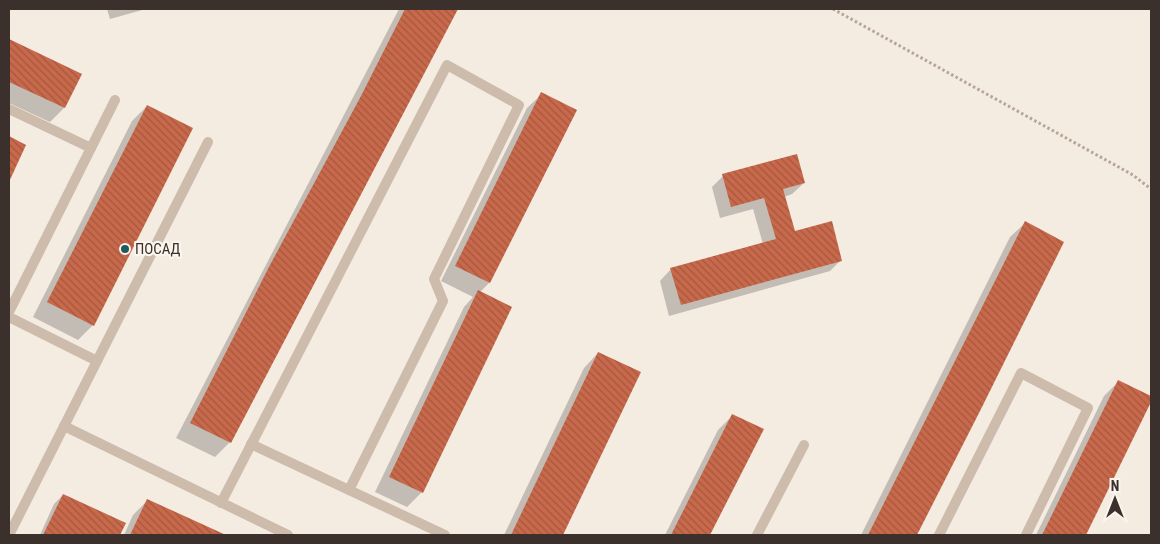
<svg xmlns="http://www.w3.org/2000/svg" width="1160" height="544" font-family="'Roboto Condensed',sans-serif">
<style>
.shadow{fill:#0003}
.building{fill:url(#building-back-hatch)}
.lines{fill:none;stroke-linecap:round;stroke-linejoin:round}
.path{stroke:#b9a596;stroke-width:3;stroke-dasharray:2.5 2.5;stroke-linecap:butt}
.service{stroke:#cdbbac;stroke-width:10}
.poi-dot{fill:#1f5a5e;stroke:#fbf5ee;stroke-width:2}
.labels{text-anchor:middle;stroke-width:4.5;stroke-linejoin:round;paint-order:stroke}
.poi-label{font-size:15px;fill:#3b302b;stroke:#fbf5ee;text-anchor:start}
</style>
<defs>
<pattern id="building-back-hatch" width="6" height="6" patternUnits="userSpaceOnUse" patternTransform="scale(1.25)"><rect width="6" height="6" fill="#c8694b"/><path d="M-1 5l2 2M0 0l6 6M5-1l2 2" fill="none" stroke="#a4573f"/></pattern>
</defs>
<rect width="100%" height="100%" fill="#f4ebe1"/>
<g class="shadow">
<polygon points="107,9 146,9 110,19"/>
<polygon points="399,9 456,9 230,442 215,457 176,438"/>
<polygon points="9,40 80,74 64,108 50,122 9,103"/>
<polygon points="542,94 575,110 489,283 480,292 422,492 407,507 375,492 464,307 473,297 441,281 527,108"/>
<polygon points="147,106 93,325 78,340 33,317 132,121"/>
<polygon points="723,176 804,183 792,194 784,197 794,233 841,260 830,271 669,316 660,281 671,269 763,244 753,209 720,218 712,187"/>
<polygon points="1025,223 1062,243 915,535 861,535 1010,237"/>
<polygon points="598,353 639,373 562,535 504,535 584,368"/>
<polygon points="1118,382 1151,398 1151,399 1085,535 1036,535 1104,396"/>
<polygon points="733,415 762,430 709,535 665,535 718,430"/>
<polygon points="63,495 124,524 118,535 40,535 54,504"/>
<polygon points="148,500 223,535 124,535 133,515"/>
</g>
<g class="building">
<polygon points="405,9 458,9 231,443 190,423 270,265 361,96"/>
<polygon points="9,39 82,74 65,108 9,82"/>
<polygon points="541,92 577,110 490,283 455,266"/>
<polygon points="147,105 193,128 94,326 47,302"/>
<polygon points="9,136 26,145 9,182"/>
<polygon points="797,154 805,183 783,189 795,231 832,221 842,261 681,305 670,268 776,239 764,198 731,207 722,174"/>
<polygon points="1025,221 1064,242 980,411 917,535 868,535"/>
<polygon points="478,290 512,307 423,493 389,477"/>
<polygon points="598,352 641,372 563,535 511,535"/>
<polygon points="1118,380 1151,396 1151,402 1086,535 1042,535"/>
<polygon points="732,414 764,429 710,535 671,535"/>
<polygon points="63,494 126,523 120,535 43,535"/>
<polygon points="147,499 226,535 130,535"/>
</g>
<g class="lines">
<polyline class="path" points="833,9 1133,175 1151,189"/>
<g class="service">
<polyline points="9,109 91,148"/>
<polyline points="9,312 115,100"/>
<polyline points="9,317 97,361 9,535"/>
<polyline points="97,361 208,142"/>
<polyline points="64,426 288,535"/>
<polyline points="251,444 445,535"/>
<polyline points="221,503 447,65 519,105 434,279 443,301 349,490"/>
<polyline points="757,535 804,445"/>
<polyline points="939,535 1021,373 1088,408 1026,535"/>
</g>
</g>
<circle class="poi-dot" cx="125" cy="249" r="5"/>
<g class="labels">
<g class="poi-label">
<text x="135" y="254">ПОСАД</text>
</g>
</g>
<rect width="1160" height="544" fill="none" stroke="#3b302b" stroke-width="20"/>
<g transform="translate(1115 499)" stroke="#fbf5ee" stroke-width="4" paint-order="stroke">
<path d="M0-4L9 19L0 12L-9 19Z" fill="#3b302b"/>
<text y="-8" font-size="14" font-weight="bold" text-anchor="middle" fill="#3b302b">N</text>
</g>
</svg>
